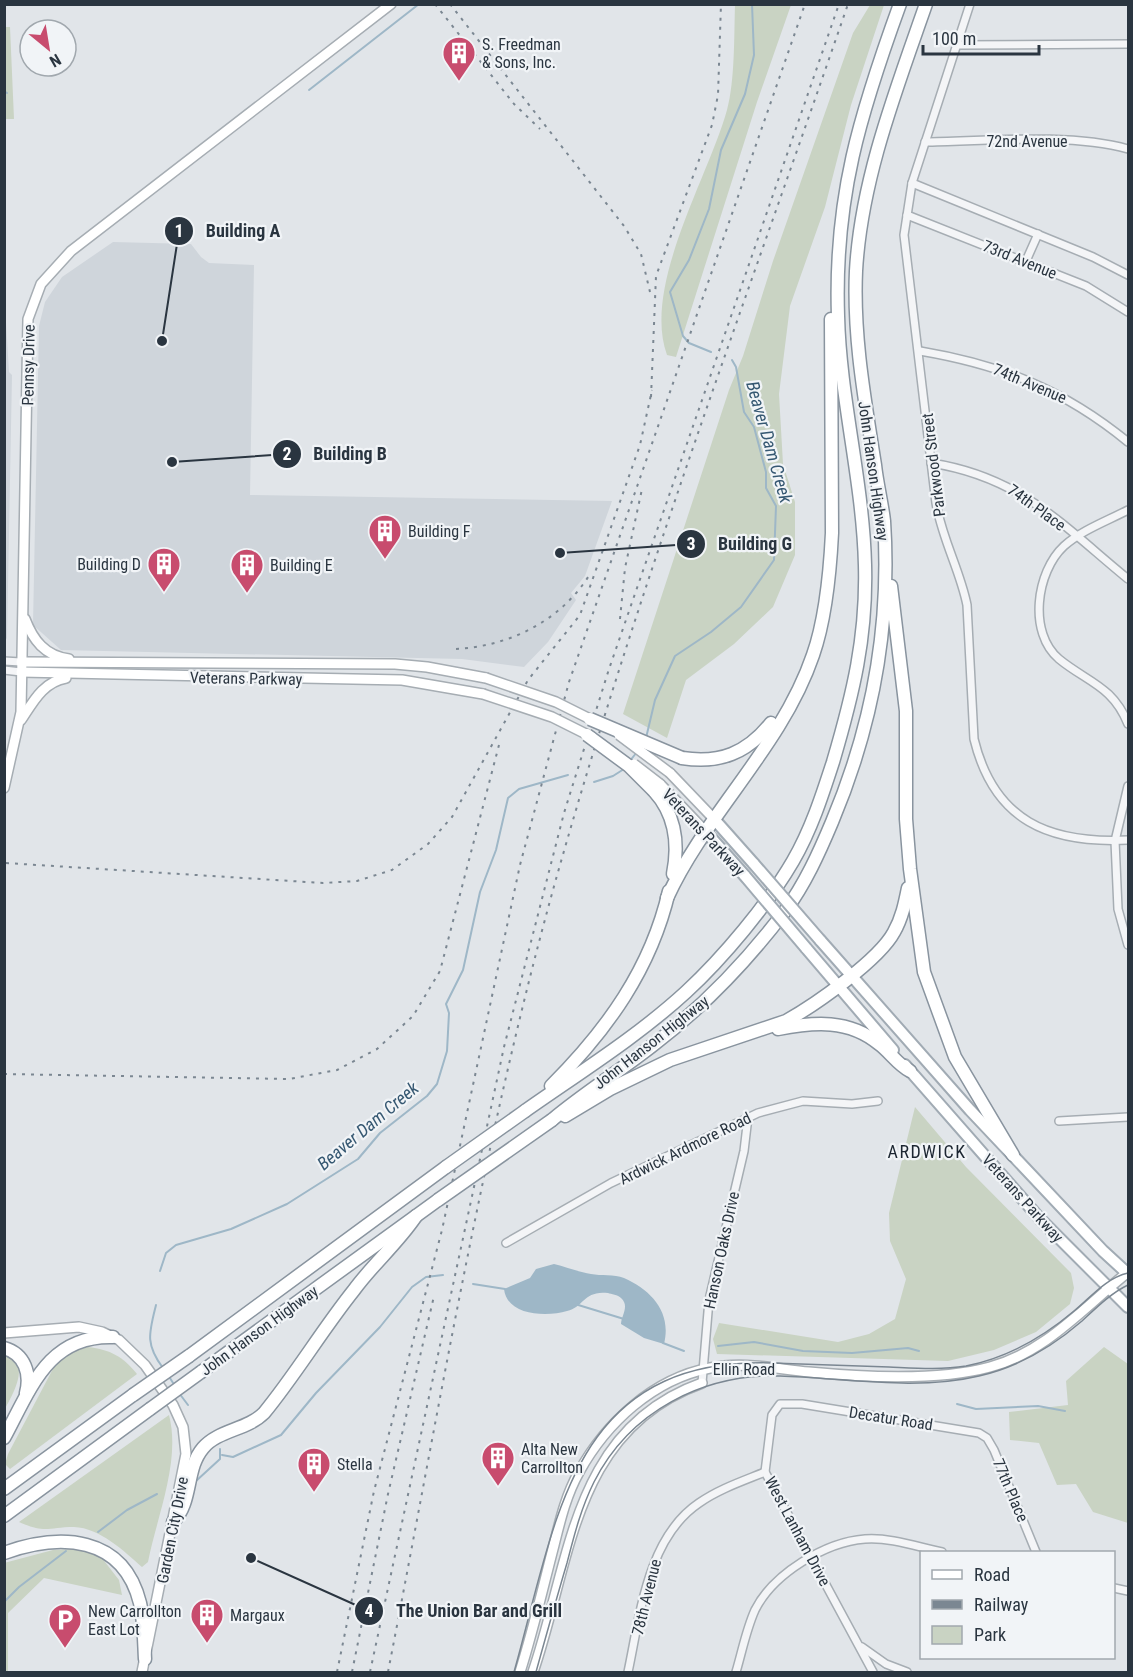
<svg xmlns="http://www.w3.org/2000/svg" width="1133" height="1677" font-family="'Roboto Condensed',sans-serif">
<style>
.built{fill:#cfd5db}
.green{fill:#c9d3c3}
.water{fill:#9eb7c7}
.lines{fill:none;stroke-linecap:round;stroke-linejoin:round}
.stream{stroke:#9eb7c7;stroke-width:2}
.street-casing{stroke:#a6adb3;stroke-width:10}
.secondary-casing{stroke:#a6adb3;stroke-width:12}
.primary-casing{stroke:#a1abb4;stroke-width:14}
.highway-casing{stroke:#89949f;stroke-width:15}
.street{stroke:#f4f5f7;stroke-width:7}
.secondary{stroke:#fff;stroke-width:9}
.primary{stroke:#fff;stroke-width:10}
.highway{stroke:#fff;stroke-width:12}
.tram{stroke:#7b8792;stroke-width:1.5}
.rail{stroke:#7b8792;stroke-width:2;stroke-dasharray:3 6;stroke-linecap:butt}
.secondary-bridge-casing{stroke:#a6adb3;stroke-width:12;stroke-linecap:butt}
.primary-bridge-casing{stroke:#a1abb4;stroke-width:14;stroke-linecap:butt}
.highway-bridge-casing{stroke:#89949f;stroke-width:15;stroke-linecap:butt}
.secondary-bridge{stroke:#fff;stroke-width:9}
.primary-bridge{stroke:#fff;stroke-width:10}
.highway-bridge{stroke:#fff;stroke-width:12}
.labels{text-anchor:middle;stroke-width:4.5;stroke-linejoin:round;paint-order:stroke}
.poi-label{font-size:16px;fill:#2a3540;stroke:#f1f4f7;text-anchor:start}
.street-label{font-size:16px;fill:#2a3540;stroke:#f1f4f7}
.water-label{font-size:18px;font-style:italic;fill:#365872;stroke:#f1f4f7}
.neighbourhood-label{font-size:18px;letter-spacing:1.5px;fill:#1c2631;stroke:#f1f4f7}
.leader{fill:none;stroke:#2a3540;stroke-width:2}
.callout-dot{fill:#2a3540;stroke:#f1f4f7;stroke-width:2}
.mark-label{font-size:18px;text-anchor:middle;font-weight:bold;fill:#fff}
.callout-label{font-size:18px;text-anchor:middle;font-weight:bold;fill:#2a3540;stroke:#f1f4f7;stroke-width:4.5;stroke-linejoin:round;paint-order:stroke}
</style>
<rect width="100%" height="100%" fill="#e1e5e9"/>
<g class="built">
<polygon points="113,242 191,244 201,257 209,263 254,265 250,495 612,501 585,576 571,593 576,600 548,642 524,667 462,659 61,650 33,625 39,326 45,302 62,277"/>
<polygon points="5,306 9,372 12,375 7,638 5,641"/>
</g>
<g class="green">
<path d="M 735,5 L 791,5 L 757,102 L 676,357 L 667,355 C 642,286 708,178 727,110 C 735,81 734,35 735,5 Z"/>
<polygon points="870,5 884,5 851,105 825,207 790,306 779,394 783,464 795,502 795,555 773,607 734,644 686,680 667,738 623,714 729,390 743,356 773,261 853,33"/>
<polygon points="5,27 10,27 14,119 5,119"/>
<polygon points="915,1107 966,1167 1071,1273 1074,1288 1070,1304 1036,1332 994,1350 948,1361 717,1354 713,1339 719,1323 838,1342 869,1334 895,1319 906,1279 890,1241 889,1213"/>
<path d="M 88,1347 C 111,1350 122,1356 137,1374 L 10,1469 L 5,1464 L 8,1454 L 55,1365 L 66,1354 Z"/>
<polygon points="1104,1347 1128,1364 1128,1523 1093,1512 1076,1484 1057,1485 1039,1443 1010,1440 1009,1412 1068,1405 1066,1381"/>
<path d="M 5,1355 C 32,1362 13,1394 5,1409 Z"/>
<path d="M 169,1415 C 181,1461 157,1516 148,1562 L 142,1567 C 124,1551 100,1528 74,1527 C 48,1527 46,1534 19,1522 Z"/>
<polygon points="78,1549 98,1553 119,1580 122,1595 44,1578 8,1613 8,1672 5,1672 4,1563 53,1550"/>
</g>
<path class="water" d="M 554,1264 C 566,1267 579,1272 591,1274 C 601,1276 614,1274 624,1278 C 651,1290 672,1312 664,1344 L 644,1338 L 621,1324 C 621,1316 630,1306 621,1298 C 618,1295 611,1294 608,1293 C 584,1290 584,1307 567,1311 C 547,1317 507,1316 504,1289 L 530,1278 L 536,1269 Z"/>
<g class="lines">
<g class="stream">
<polyline points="309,90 419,4"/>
<polyline points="4,91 7,93"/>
<polyline points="711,352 689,343 683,336 670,292 689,260 709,209 721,150 745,94 754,55 752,4"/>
<polyline points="646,738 655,700 675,656 711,632 741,607 774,560 776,506 766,488 766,472 754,427 744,412 736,367 732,360"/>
<polyline points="629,762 637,752"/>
<polyline points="594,782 613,776 624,769"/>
<polyline points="160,1271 166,1253 176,1245 231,1229 287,1204 358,1159 380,1133 427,1096 437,1084 447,1051 449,1013 446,1004 463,970 480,892 496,850 508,798 519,789 568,775"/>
<polyline points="473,1284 505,1289"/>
<polyline points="575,1304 624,1319"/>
<path d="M 156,1305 C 149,1333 145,1344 163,1368"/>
<polyline points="663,1343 684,1351"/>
<polyline points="718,1346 754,1342 803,1351 852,1353 908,1348 919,1351"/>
<polyline points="168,1375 175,1386"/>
<polyline points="179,1393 188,1405"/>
<polyline points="957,1404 976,1409 1038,1406 1065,1411"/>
<polyline points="222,1455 233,1457 281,1435 316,1393 380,1327 412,1287 426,1277 443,1275"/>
<polyline points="196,1481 220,1459 220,1449"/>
<polyline points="98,1532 127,1510 157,1494"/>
<polyline points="4,1602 19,1587 66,1551"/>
</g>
<g class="street-casing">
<g id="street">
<path d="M 970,4 L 912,183 L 904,235 L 936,503 C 942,539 960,570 967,605 L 974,739 C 994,821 1049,844 1128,840"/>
<polyline points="957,45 1128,44"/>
<path d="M 925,142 C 987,141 1070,133 1128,149"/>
<polyline points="912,183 1093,257 1128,275"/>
<polyline points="907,215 1086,286 1128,312"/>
<polyline points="1026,261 1038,234"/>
<path d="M 920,351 C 1002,365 1063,389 1128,442"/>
<path d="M 931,463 C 1021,477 1062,525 1128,579"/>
<path d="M 1128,510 C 1107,521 1082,530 1064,546 C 1036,572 1028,633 1059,659 C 1087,682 1113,686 1128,724"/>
<polyline points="4,661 21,662"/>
<polyline points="4,670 21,672"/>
<polyline points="1128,786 1115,841 1118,909 1128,945"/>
<polyline points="1059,1121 1128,1117"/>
<polyline points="506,1243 611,1183 758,1113 803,1101 852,1104 878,1101"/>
<polyline points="702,1383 709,1300 744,1151 748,1117"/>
<polyline points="1114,1588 1128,1591"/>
<polyline points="862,1647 886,1664 907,1672"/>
<path d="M 628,1672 C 640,1616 647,1538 699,1503 C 719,1489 743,1481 765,1472"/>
<path d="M 736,1672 C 742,1652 746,1630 755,1610 C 773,1574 825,1542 865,1539 C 890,1537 918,1547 942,1552"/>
<polyline points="873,1672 765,1472 772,1415 780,1404 802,1404 979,1433 987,1438 994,1450 1036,1552"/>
</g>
</g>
<g class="secondary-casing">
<g id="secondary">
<path d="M 25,619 C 33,640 45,656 69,659"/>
<polyline points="21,662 395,664 427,667 486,678"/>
<polyline points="21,672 402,680 483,694"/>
<path d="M 21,720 C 33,702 43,682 66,678"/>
<polyline points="670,773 714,819"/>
<polyline points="660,784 705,831"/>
<polyline points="4,788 21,712 28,319 41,284 71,251 391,4"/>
<polyline points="4,1333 79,1327 102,1332 119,1340 145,1365 173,1405 183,1427 186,1454 142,1672"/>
<path d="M 520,1672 C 533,1631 543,1587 554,1545 C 560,1521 566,1495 579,1472 C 606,1423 653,1379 710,1368 C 743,1361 776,1369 809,1372 C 862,1377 939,1381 990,1367 C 1046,1352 1084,1307 1127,1273"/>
<path d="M 533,1672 C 571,1562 572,1429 702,1383"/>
</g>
</g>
<g class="primary-casing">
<g id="primary">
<polyline points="714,819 754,864"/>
<polyline points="705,831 745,876"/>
<polyline points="820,940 970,1110 1103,1251 1128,1274"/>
<polyline points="806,948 893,1050"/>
<polyline points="905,1065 1041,1220 1128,1307"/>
</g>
</g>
<g class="highway-casing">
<g id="highway">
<polyline points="891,586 906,711 906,819 910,869 924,972 955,1057 1013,1155"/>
<path d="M 682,758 C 720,764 747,753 771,723"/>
<path d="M 654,791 C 675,814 679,844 673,874"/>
<path d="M 667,898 C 706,813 782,746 813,655 C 826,618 830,573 832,533 L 831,319"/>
<path d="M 778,1029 C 814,1022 849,1019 879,1044 C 890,1052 898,1065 910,1071"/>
<path d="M 551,1086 C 607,1030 651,969 669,891"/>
<path d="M 525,1111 C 579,1073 637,1037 686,992 C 723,958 768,904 793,861 C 811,830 822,796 833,762 C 853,694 867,637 865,565 C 863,481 840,399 838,316 C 834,198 860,114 900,4"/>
<path d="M 565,1116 L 610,1089 L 670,1060 L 786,1021 C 815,1005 879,960 894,932 C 902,918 905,903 908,888"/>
<path d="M 552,1120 C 584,1093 620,1071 653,1045 C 703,1007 747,961 785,911 C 805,884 819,853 832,822 C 872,727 891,625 884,521 C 882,503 877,484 875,465 C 865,401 853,337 856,271 C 861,180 896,90 926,4"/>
<path d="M 4,1348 C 25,1354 31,1374 26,1393"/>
<polyline points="189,1356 446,1167"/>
<polyline points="201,1372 438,1200"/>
<path d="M 4,1438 C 31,1388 48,1335 113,1337"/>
<polyline points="4,1489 133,1395"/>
<polyline points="4,1516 150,1409"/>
<path d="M 173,1522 C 193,1502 185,1469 203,1448 C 218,1430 247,1430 264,1413 C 296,1374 322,1330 354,1290 C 373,1264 398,1243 416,1216"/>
<path d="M 4,1553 C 60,1533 123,1535 140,1603 C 144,1621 144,1641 145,1659"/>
</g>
</g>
<use href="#street" class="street"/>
<use href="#secondary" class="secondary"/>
<use href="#primary" class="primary"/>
<use href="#highway" class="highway"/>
<g class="tram">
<path d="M 514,1672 C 557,1521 570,1357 771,1363 C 810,1364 849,1366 889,1367 C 914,1368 940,1370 966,1366 C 1007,1358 1042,1338 1074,1311 C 1091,1297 1106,1278 1128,1273"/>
<path d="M 536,1672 C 546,1636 556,1600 567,1563 C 574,1536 581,1508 594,1482 C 630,1411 703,1374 780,1376 C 844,1378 917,1391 979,1376 C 1019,1367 1052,1347 1082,1321 C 1096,1308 1111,1293 1128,1285"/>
</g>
<g class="rail">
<polyline points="435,4 514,104 540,129"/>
<polyline points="450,4 624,226 641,254 650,292"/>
<polyline points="651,397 656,276 712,125 718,95 721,4"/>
<polyline points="620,619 625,568 642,489"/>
<path d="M 456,649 C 510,646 561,621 590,574"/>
<polyline points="6,863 323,883 357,881 392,870 428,844 452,817 528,680 580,615 640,445 652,390"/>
<polyline points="4,1074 289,1079 337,1070 377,1049 413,1016 440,971 499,745"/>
<polyline points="337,1672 374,1491 442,1230 520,865 569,682 805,4"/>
<polyline points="352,1672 388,1494 434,1296"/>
<polyline points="370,1672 504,1047 564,813 609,669 839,4"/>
<path d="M 388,1672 C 440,1405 484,1135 558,872 C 641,579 749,292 848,4"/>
</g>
<g class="secondary-bridge-casing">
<g id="secondary-bridge">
<polyline points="486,678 556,702 594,721"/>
<polyline points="483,694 552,717 592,737"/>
<polyline points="619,735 670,773"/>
<polyline points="634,764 660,784"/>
</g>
</g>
<g class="primary-bridge-casing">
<g id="primary-bridge">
<polyline points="754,864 820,940"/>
<polyline points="745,876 806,948"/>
</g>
</g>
<g class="highway-bridge-casing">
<g id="highway-bridge">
<polyline points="590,719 682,758"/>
<polyline points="587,735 629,766 654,791"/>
<polyline points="446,1167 525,1111"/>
<polyline points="438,1200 552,1120"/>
<polyline points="133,1395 189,1356"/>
<polyline points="150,1409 201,1372"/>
</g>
</g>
<use href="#secondary-bridge" class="secondary-bridge"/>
<use href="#primary-bridge" class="primary-bridge"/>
<use href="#highway-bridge" class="highway-bridge"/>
</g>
<defs>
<g id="building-pin" transform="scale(1.725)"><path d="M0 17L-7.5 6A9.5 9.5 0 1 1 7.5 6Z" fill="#c84c6e" stroke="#f1f4f7"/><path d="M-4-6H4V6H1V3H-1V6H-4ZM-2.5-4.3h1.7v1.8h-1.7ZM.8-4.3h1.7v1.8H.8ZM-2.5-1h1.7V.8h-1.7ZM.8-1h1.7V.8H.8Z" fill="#fff"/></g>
<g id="parking-pin" transform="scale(1.725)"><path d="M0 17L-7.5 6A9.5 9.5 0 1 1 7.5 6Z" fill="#c84c6e" stroke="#f1f4f7"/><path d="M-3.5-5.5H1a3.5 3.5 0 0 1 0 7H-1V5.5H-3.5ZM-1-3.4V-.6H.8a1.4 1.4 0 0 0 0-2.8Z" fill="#fff"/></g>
</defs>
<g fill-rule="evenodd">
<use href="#building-pin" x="459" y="53"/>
<use href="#building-pin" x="385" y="531"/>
<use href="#building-pin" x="164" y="564"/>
<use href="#building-pin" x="247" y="565"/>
<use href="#building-pin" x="498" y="1458"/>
<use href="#building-pin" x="314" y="1464"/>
<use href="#building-pin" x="207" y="1615"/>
<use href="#parking-pin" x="65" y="1620"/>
</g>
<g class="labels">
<g class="poi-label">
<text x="482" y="50">S. Freedman<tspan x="482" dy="18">&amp; Sons, Inc.</tspan></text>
<text x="408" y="537">Building F</text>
<text x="141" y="570" text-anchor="end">Building D</text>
<text x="270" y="571">Building E</text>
<text x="521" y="1455">Alta New<tspan x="521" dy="18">Carrollton</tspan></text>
<text x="337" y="1470">Stella</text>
<text x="88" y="1617">New Carrollton<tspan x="88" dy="18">East Lot</tspan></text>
<text x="230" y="1621">Margaux</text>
</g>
<g class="street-label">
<text x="1027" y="147">72nd Avenue</text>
<text transform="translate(1020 259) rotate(22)" y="6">73rd Avenue</text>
<text transform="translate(28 365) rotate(-89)" y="6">Pennsy Drive</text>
<text transform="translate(1030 383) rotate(23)" y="6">74th Avenue</text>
<text transform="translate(933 465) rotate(-97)" y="6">Parkwood Street</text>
<text transform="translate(874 471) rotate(82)" y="6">John Hanson Highway</text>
<text transform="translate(1037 507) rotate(36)" y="6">74th Place</text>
<text transform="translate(246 678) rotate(1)" y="6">Veterans Parkway</text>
<text transform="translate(704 832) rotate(47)" y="6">Veterans Parkway</text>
<text transform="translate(651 1042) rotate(-38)" y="6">John Hanson Highway</text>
<text transform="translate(685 1148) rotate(-26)" y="6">Ardwick Ardmore Road</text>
<text transform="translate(1023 1198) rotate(48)" y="6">Veterans Parkway</text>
<text transform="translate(721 1250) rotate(-78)" y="6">Hanson Oaks Drive</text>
<text transform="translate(259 1330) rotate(-36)" y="6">John Hanson Highway</text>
<text x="744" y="1375">Ellin Road</text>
<text transform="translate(891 1418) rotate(9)" y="6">Decatur Road</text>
<text transform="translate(1011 1490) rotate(67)" y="6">77th Place</text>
<text transform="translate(172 1530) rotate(-79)" y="6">Garden City Drive</text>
<text transform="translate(798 1531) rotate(62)" y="6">West Lanham Drive</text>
<text transform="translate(646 1597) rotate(-76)" y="6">78th Avenue</text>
</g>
<g class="water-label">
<text transform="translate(769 442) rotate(74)" y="6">Beaver Dam Creek</text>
<text transform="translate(368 1126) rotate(-40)" y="6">Beaver Dam Creek</text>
</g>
<g class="neighbourhood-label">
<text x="927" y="1158">ARDWICK</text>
</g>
</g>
<path class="leader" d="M162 341L179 231M172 462L287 454M560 553L691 544M251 1558L369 1611"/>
<g class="callout-dot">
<circle cx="162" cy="341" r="6"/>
<circle cx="172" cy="462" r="6"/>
<circle cx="560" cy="553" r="6"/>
<circle cx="251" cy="1558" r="6"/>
<circle cx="179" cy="231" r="15"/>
<circle cx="287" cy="454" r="15"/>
<circle cx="691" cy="544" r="15"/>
<circle cx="369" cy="1611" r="15"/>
</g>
<g class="mark-label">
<text x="179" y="237">1</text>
<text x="287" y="460">2</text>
<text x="691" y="550">3</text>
<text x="369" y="1617">4</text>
</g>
<g class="callout-label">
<text x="243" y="237">Building A</text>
<text x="350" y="460">Building B</text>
<text x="755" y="550">Building G</text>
<text x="479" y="1617">The Union Bar and Grill</text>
</g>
<rect width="1133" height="1677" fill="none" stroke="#2a3540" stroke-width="12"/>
<rect x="920" y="1551" width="195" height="108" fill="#f1f4f7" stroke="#a1a8ae" stroke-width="1.5"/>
<rect x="932" y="1570" width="30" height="9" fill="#ffffff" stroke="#a1a8ae" stroke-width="1.5"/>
<text x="974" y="1581" font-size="18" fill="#2a3540">Road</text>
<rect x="932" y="1600" width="30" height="9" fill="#7b8792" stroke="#a1a8ae" stroke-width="1.5"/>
<text x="974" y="1611" font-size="18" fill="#2a3540">Railway</text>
<rect x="932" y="1626" width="30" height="18" fill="#c9d3c3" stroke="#a1a8ae" stroke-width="1.5"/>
<text x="974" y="1641" font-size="18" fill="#2a3540">Park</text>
<g transform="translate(48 48) rotate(150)"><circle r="28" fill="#f1f4f7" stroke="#a1a8ae" stroke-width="1.5"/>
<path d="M0-4.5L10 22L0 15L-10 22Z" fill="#c84c6e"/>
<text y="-9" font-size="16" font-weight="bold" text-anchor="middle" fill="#2a3540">N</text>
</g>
<path d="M923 45v9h116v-9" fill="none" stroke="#2a3540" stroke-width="3"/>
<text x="932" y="45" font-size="18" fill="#2a3540" stroke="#f1f4f7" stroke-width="4.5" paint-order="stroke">100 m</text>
</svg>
